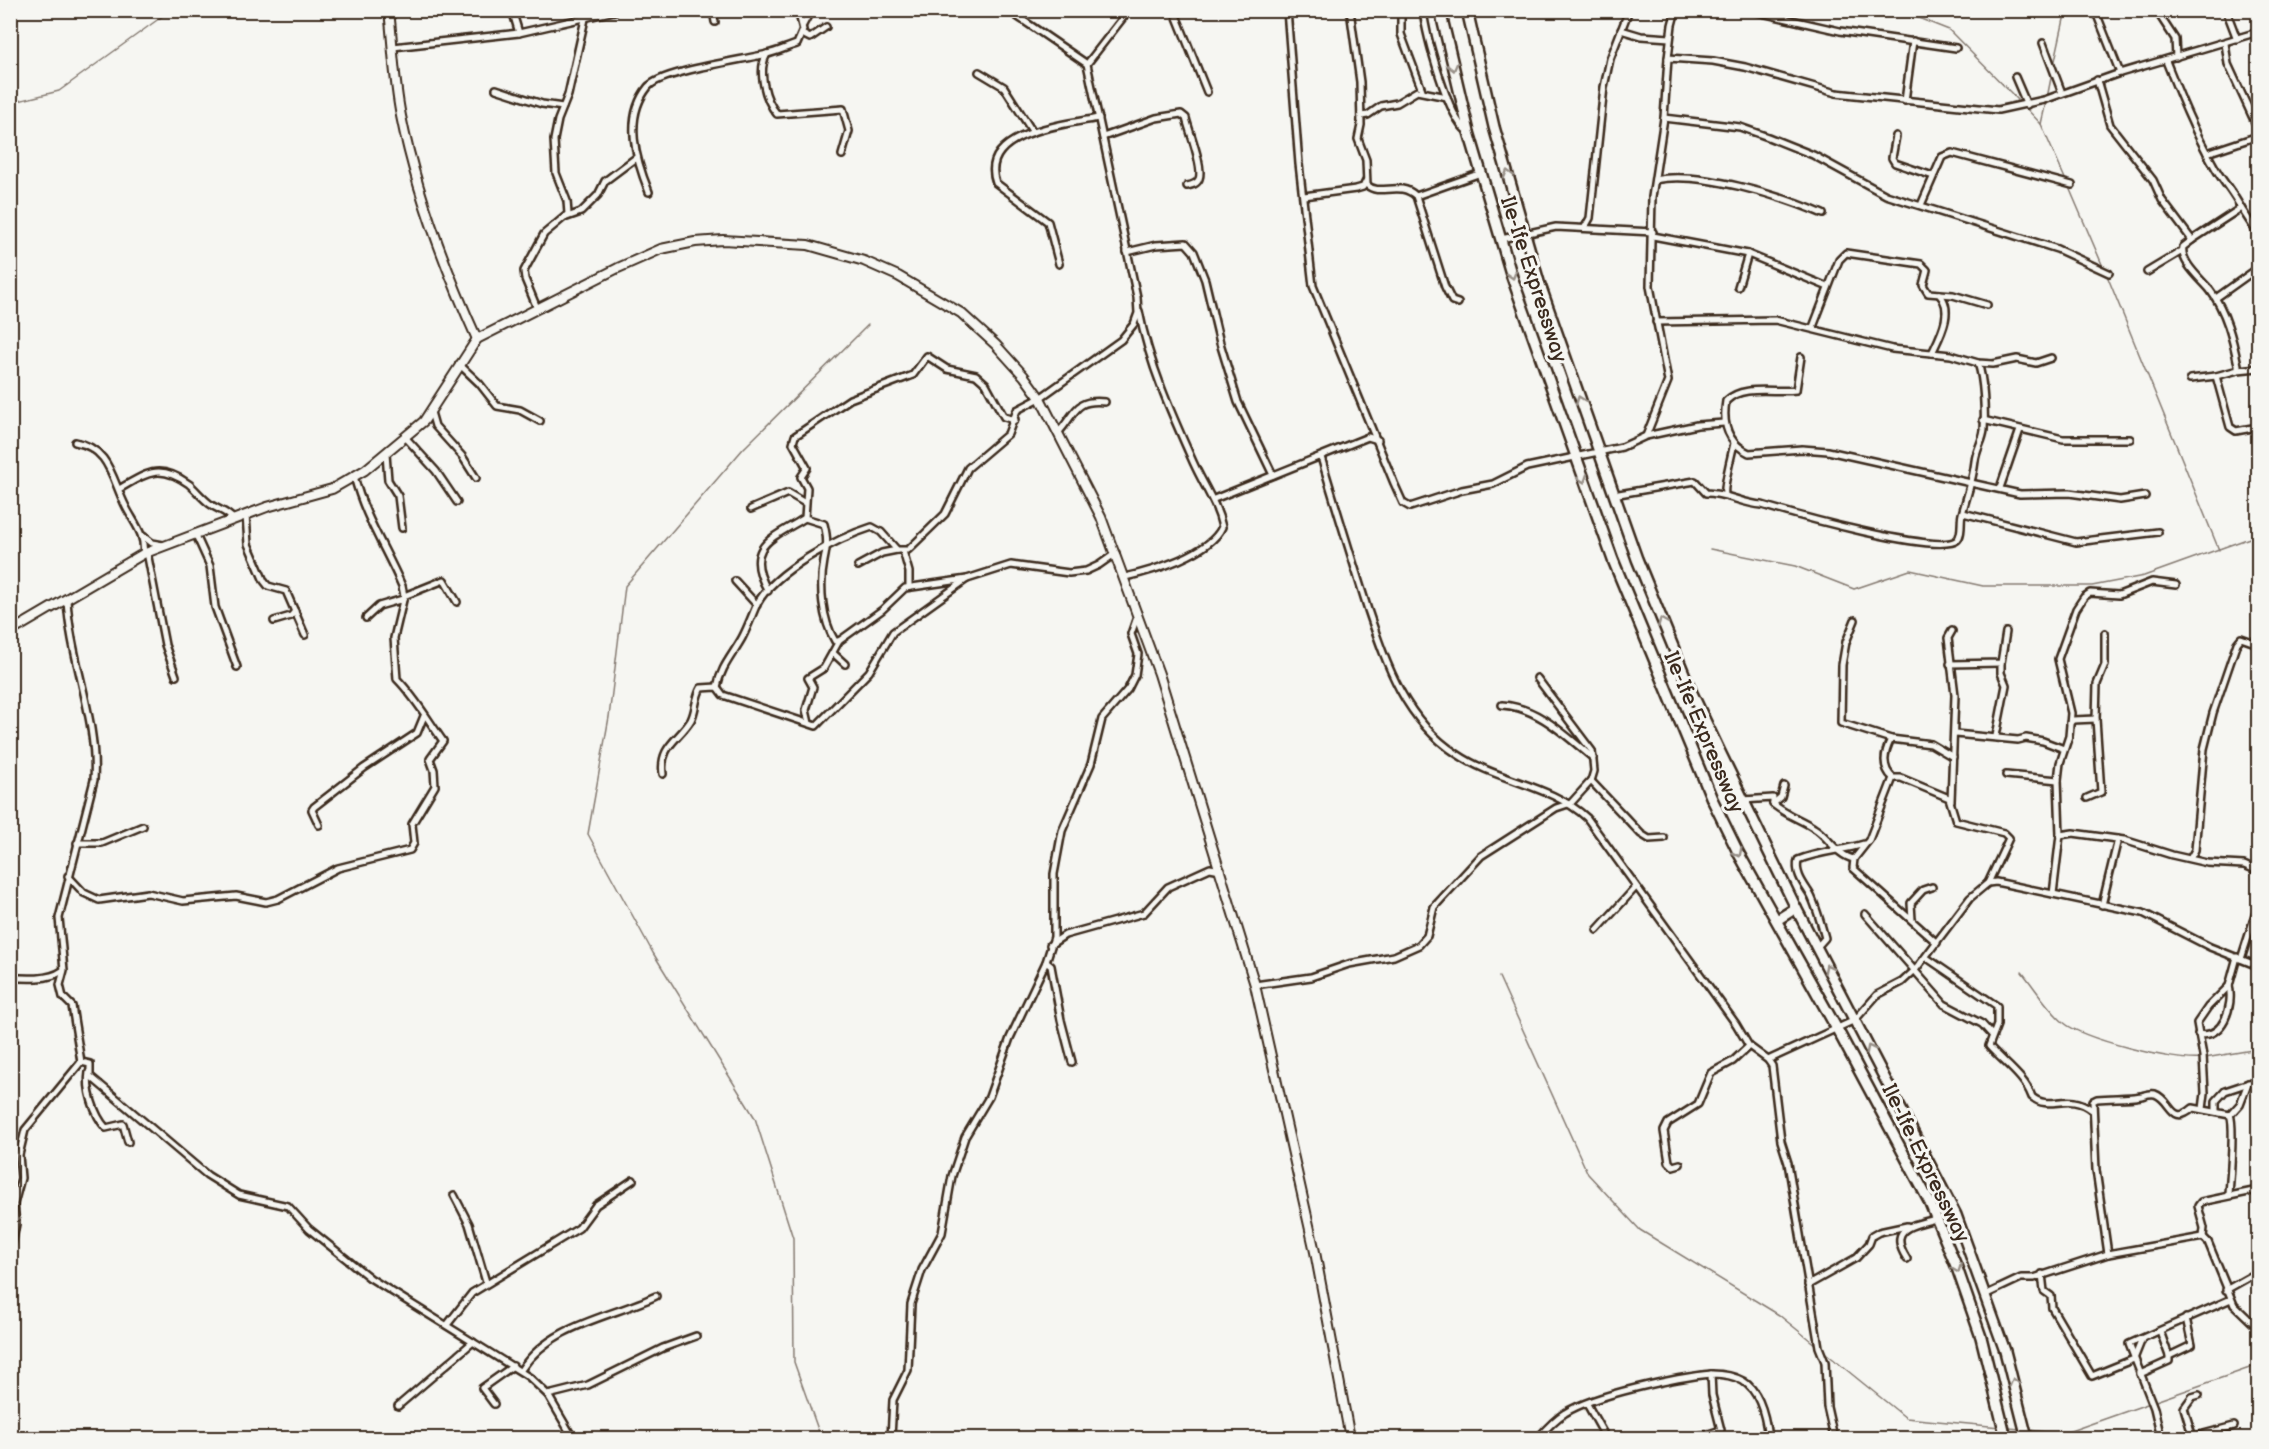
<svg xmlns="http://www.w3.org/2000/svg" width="2269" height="1449" font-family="'Balsamiq Sans',sans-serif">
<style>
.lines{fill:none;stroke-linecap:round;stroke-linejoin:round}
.stream{stroke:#857a71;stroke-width:1.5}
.street-casing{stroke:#3b2a1e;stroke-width:10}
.secondary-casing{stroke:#3b2a1e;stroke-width:12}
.highway-casing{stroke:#3b2a1e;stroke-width:14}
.street{stroke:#f6f6f2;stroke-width:5}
.secondary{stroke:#f6f6f2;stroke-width:8}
.highway{stroke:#f6f6f2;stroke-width:9}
.oneway{stroke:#989088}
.labels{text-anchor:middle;stroke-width:6;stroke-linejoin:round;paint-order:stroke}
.street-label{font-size:21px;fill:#3b2a1e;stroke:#f6f6f2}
</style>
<rect width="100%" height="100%" fill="#f6f6f2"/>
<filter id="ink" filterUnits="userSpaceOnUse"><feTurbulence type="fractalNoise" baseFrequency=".0167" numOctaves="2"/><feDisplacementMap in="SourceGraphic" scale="12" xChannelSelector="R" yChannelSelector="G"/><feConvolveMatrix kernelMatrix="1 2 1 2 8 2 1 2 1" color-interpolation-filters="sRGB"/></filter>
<g filter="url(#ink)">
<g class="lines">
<g class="stream">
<polyline points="1898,10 1949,30 2022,104"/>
<polyline points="2054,65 2066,10"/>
<polyline points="2047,98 2052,73"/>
<polyline points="10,103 59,91 171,10"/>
<polyline points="2025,107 2041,124 2066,181"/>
<polyline points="2041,124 2046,102"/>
<polyline points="2068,185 2104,269"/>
<polyline points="2106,273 2219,550"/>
<polyline points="1710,549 1795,566 1854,589 1910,570 1983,586 2092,586 2144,576 2258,535"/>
<polyline points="2258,563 2258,573"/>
<path d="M 2022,972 C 2035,988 2047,1008 2063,1022 C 2082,1039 2175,1062 2200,1059"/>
<polyline points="1499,977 1588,1174 1640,1230 1779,1315 1816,1345"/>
<polyline points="2205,1058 2258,1049"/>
<polyline points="1822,1350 1906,1418 2000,1427"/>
<polyline points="2008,1428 2021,1429"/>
<polyline points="2029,1430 2062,1434 2258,1365"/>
<polyline points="821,1438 794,1362 793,1238 755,1118 653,953 588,834 609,717 625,586 743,449 868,325"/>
</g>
<g class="street-casing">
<g id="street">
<polyline points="512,10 519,33"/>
<polyline points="713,10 715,22"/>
<polyline points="1008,10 1087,64"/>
<polyline points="1174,10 1207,92"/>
<polyline points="1287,10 1299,164 1313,286 1394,483 1403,503 1410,507 1462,490 1493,484 1527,467 1622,447 1646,436 1668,381 1650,286 1652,197 1664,118 1668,58 1713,61 1745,67 1836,93 1998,110 2044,100 2120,73 2258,32"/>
<path d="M 1350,10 L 1360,82 L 1361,125 L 1358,139 L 1366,160 L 1367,185 C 1380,197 1399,180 1416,196 L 1445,287 L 1452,301 L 1458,303"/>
<polyline points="1401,10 1401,34 1422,90"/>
<path d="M 1423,10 C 1426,35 1448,118 1467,131"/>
<polyline points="1748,10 1840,31 1956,48"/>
<polyline points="2095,10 2120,73"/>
<polyline points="2156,10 2175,39 2176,57"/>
<polyline points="2226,10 2237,39"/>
<polyline points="803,25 811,10"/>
<polyline points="1621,30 1641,36 1670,38"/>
<polyline points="802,34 810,38 826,27"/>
<polyline points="2043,43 2062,93"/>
<polyline points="2225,43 2228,64 2258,129"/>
<polyline points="393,47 519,33 619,10"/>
<path d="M 767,54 C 757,70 765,100 777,114 L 843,109 L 849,131 L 842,155"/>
<polyline points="1668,58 1672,25 1676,10"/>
<path d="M 2166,61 C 2180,96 2194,131 2213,164 C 2221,180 2233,192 2241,208 L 2192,240"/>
<polyline points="979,72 1004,87 1032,131"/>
<polyline points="2015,77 2027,105"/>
<path d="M 2097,80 L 2110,125 L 2153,180 L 2162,200 L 2192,240 L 2183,247 C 2180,262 2201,279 2210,290 C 2226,311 2233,340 2238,365 L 2238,370 L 2216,376 L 2230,427 L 2236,431 L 2258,427"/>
<polyline points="496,89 542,104 563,107"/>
<polyline points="1905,101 1913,41"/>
<polyline points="1361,116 1368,115 1381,106 1397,103 1417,91 1447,97"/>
<polyline points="1664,118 1740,127 1768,137 1813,155 1886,195 2057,249 2109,273"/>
<polyline points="1896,136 1892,158 1895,163 1933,176"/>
<path d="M 1103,137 L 1156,118 L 1181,114 L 1186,118 C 1189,131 1204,168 1199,179 C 1197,184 1192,185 1187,186"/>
<polyline points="2207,153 2258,136"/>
<path d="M 1655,180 C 1698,170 1782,196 1823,214"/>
<path d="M 649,192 C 636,160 623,118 648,87 C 661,71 743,60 767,54 C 777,52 787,47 797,44 L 803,30 L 798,10"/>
<polyline points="1304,196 1356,189 1363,187 1366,181"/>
<polyline points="1416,196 1481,173"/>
<polyline points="1921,205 1942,157 1952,153 2072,185"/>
<polyline points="2241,208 2258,234"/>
<polyline points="567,217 581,212 598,195 605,181 637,157"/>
<polyline points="1585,227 1590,218 1604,87 1610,59 1629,10"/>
<polyline points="1653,236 1748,254 1828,287"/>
<polyline points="1501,239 1556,227 1653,232"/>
<polyline points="1127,252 1156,245 1186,243 1194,252 1205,280 1220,343 1238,402 1273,475"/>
<path d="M 1059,264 L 1048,222 L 996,183 C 978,132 1067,124 1099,118"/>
<polyline points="2147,272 2182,251"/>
<polyline points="1738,287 1748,254"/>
<polyline points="2216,298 2258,268"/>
<polyline points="537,308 525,279 524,271 544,234 568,214 567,201 556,173 554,140 558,120 568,95 585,19"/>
<polyline points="1656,322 1775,320 1892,349 1951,355 1978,363 1993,364 2017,359 2036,363 2051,358"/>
<polyline points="1813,327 1839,260 1846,253 1921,264 1927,270 1923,285 1928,293 1953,295 1987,305"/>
<path d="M 1932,353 C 1940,336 1955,310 1939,294"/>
<path d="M 1801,357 L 1796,390 C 1775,393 1743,384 1726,401 C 1722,424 1728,443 1749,453 L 1802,449 L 1828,451 L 2020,494 L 2069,493 L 2120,500 L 2145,496"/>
<polyline points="459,364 479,383 497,406 520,410 540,421"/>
<polyline points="2238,370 2258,368"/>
<polyline points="2190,379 2216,376"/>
<polyline points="431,412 435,426 462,456 476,478"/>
<polyline points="1983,420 2063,439 2130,439"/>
<path d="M 1058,433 C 1077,412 1074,399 1105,402"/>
<polyline points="1646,436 1697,425 1724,423"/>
<polyline points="406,438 436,471 457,502"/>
<path d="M 75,442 C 110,448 112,480 126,507 C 134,523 146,535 143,554"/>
<polyline points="386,454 388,480 398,496 402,528"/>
<path d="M 1321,457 C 1336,508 1352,559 1368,610 C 1387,666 1405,720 1457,754 C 1498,782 1550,784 1587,818 L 1736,1024 L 1749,1046 L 1768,1060 L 1772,1066 L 1781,1141 L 1788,1163 L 1819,1347 L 1825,1362 L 1827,1407 L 1834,1438"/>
<polyline points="2000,488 2020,430"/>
<path d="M 119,489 C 147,473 159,463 189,484 C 196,490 202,498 210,504 C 218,510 226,511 233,519"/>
<path d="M 1725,494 C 1723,486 1732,454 1734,443"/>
<path d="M 1613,495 L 1695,481 L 1706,493 C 1727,493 1742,504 1762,505 C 1789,513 1940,556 1957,540 C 1963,534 1960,521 1962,514 C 1967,495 1973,480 1975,461 C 1976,450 1983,441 1984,430 C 1985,412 1984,380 1978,363"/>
<polyline points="1214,499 1368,437 1378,440"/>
<polyline points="751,509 788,493 805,503"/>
<polyline points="1963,513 2076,542 2158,532"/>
<polyline points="246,515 248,544 264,581 268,586 286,591 305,635"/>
<polyline points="195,533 210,566 215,607 237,667"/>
<polyline points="143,536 152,543 163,545"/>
<polyline points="903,551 909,572 909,587"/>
<polyline points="147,552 165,645 176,676"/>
<polyline points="858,566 882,553 897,550"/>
<path d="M 1125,577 C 1152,571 1210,554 1222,527 C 1217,504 1204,486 1194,464 C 1172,415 1149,364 1139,311"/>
<polyline points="735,581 757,605"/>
<path d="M 768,591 C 743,547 770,539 805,518"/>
<polyline points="404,596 444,580 457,602"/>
<path d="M 67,599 C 70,660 98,719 94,780 L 59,918 L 64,970 L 60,985 L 63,997 L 72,1006 L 81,1062 L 90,1064 L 90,1076 L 207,1175 L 239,1195 L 288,1206 L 309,1229 L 370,1278 L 529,1377 L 548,1395 L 573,1438"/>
<polyline points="366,618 379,606 403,599"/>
<polyline points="1855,620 1846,642 1842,665 1841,723 1891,739 1931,744 1953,757"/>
<polyline points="274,621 291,616 295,611"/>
<path d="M 839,641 L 835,641 C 822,620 819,586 824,561 C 827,546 828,540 824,524 L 805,518 L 807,488 L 801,477 L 807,468 L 793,443 L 795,436 L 850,399 L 913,375 L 927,356 L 947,369 L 976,375 L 986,384 L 1004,417 L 1015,420"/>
<polyline points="833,653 845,664"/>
<polyline points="1950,664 2001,663 2006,632"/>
<path d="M 717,687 C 721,667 732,656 742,638 C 748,627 752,615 757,604 C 775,571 837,538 872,527 L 881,532 L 897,550 L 908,550 L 945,514 L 968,468 L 1008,434 L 1017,410 L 1040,398 L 1121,340 L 1134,324 L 1138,313 L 1137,297 L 1087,64 L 1129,10"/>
<path d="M 1502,705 C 1538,707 1566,736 1593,758"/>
<polyline points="809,723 806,710 813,687 808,678 824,668 839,641 882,610 905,588 967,579 1011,565 1069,573 1086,571 1099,565 1116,553"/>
<polyline points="2070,723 2073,720 2096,719"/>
<polyline points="1955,734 2018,740 2026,738 2043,741 2064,749"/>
<polyline points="1996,736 2006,685 2001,673 2001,663"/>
<path d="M 1891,739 C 1884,753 1881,767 1893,778 L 1901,778 L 1949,798 L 1956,821 L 2004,833 L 2009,838 L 1988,883"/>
<path d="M 663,774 C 659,746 679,740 691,720 C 696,711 695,698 701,688 L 717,687 L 723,695 L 816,726 L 869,672 L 893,632 L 967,579"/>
<polyline points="2006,775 2058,780"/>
<polyline points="1893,778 1869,840 1854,859 1853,868 1937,943"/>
<polyline points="1591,781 1641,834 1649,839 1664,838"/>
<polyline points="2087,798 2101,792 2096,719 2097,684 2105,665 2105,633"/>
<path d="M 1743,800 L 1773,798 L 1773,804 C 1786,815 1800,819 1814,828 C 1828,836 1837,856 1854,859"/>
<polyline points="1951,801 1955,695 1948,638 1952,631"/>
<polyline points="1773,804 1781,797 1784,786"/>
<polyline points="319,825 312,810 314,807 364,768 417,733 424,716"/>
<polyline points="2060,835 2073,833 2124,840 2172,855 2207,863 2244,865 2258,871"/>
<polyline points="77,843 102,843 143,826"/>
<polyline points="2191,857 2195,850 2204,749 2213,713 2237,643 2241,638 2258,644"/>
<path d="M 68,876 L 84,893 L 99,900 L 148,893 L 183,901 L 236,896 L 266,902 L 278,899 L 338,868 L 410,850 L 414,843 L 412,824 L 435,786 L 434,770 L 430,759 L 443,741 C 428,720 415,697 397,679 L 394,638 L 404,596 L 402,586 C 386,549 364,516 354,476"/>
<polyline points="2053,894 2060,835 2058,780 2060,763 2069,736 2071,713 2058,659 2076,609 2084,597 2090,593 2119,595 2152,582 2176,585"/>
<polyline points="2102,905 2118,839"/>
<polyline points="1865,914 1944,1004 1982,1024 1992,1035"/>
<polyline points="1912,920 1911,903 1923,890 1932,887"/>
<polyline points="1597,930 1636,887"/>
<polyline points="1050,945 1065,935 1144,913 1168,887 1210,868 1221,870"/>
<path d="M 1817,947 L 1825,938 C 1822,927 1814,899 1808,891 C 1802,882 1795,872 1798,860 C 1820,851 1841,851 1864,844"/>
<path d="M 1927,958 L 1997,1006 L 1997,1025 L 1989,1046 C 2004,1063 2025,1077 2032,1097 C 2050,1112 2068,1091 2092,1110"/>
<polyline points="2241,959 2258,906"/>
<polyline points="1046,962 1051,966 1061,1020 1072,1062"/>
<path d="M 10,977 C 25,979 50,980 62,971"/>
<polyline points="1255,985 1311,977 1349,964 1394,956 1419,945 1427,936 1434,907 1481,856 1556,808 1571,803 1591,781 1594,771 1592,751 1537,678"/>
<path d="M 2198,1034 C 2223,1040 2234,1005 2229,986"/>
<polyline points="1768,1060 1855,1020 1877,995 1902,982 1916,969 1970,898 1988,883 1996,882 2143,913 2210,947 2258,966"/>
<path d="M 89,1072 C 86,1089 94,1115 106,1128 L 123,1124 L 128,1142"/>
<polyline points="2203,1109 2205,1093 2203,1056 2197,1023 2208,1007 2229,986 2237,957"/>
<polyline points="2216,1111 2216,1101 2225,1091 2258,1080"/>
<polyline points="2230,1115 2240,1104 2248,1083"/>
<polyline points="1680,1164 1673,1166 1669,1162 1664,1131 1668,1123 1698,1104 1711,1073 1733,1061 1749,1046"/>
<path d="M 2229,1194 C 2230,1180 2235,1124 2230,1115"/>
<polyline points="454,1195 469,1224 486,1282"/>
<polyline points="2203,1237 2208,1242 2234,1305 2258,1328"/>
<polyline points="2203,1237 2204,1228 2198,1206 2201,1202 2258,1190"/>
<path d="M 2108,1254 L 2096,1170 L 2093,1101 L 2097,1099 C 2112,1097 2126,1099 2141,1096 C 2145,1095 2150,1093 2155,1094 C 2172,1100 2171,1127 2193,1108 L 2230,1115"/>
<polyline points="10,1255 16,1224 14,1204 21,1178 19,1155 25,1130 81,1062"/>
<path d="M 1907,1259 C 1887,1228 1912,1225 1936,1219"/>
<polyline points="2042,1274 2044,1291 2051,1296 2052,1308 2092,1376 2134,1359 2142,1339"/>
<polyline points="1808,1285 1856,1258 1869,1244 1872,1236 1879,1232 1907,1226"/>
<polyline points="2226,1290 2258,1272"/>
<polyline points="1987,1294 2021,1278 2034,1278 2108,1254 2203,1237"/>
<polyline points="447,1325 472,1293 579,1228 596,1205 633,1180"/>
<polyline points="2160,1331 2169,1356"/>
<path d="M 521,1370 C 551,1324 609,1318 656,1296"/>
<polyline points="2140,1374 2169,1361 2169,1356 2192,1345 2186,1318"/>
<polyline points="548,1395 588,1385 663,1348 696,1336"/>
<polyline points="494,1404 482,1388 513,1366"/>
<polyline points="1587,1404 1606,1438"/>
<polyline points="398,1406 473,1342"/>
<polyline points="2192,1437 2234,1426"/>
<polyline points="891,1438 893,1400 908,1370 911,1304 922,1270 942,1233 952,1176 965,1137 989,1097 1010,1038 1046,962 1054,937 1054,874 1062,831 1091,764 1102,719 1128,689 1135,675 1138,654 1131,634 1138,614"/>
<path d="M 1538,1438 C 1545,1430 1555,1419 1565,1413 C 1593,1395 1678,1377 1712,1374 C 1722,1374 1734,1376 1743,1381 C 1761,1392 1766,1420 1768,1438"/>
<polyline points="1696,1438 1721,1430 1712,1395 1711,1374"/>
<polyline points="2161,1438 2154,1408 2129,1344 2231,1299"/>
<polyline points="2193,1438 2184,1408 2192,1397 2199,1395"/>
</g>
</g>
<g class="secondary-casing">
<g id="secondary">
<path d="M 389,10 C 393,46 394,81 401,116 C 416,192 445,268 477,339"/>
<polyline points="10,632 143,554 267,507 332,489 365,470 424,421 477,339 618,268 661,249 695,242 723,240 808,245 864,261 898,276 961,313 996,345 1024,376 1040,398 1101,517 1159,674 1255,985 1315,1252 1350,1438"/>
</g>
</g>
<g class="highway-casing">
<g id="highway">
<polyline points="1440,10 1469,132 1512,277 1613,560 1712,799 1739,854 1837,1029 1930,1203 1957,1268 1981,1337 2006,1438"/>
<polyline points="1467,10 1494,127 1539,282 1637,559 1692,693 1719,750 1796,908 1956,1215 2005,1351 2027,1438"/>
<polyline points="1777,920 1796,908"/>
</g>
</g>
<use href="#street" class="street"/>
<use href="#secondary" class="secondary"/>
<use href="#highway" class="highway"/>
</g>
<defs><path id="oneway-chevron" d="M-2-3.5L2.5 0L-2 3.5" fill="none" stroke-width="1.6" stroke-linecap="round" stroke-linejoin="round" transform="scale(1.5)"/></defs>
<g class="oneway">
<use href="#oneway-chevron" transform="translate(1453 67) rotate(76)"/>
<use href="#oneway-chevron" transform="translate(1508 174) rotate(-106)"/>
<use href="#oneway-chevron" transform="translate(1512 275) rotate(73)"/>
<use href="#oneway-chevron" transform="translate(1580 400) rotate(-110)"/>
<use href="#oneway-chevron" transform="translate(1583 479) rotate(71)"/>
<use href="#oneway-chevron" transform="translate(1662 622) rotate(-112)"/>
<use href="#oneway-chevron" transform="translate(1738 853) rotate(63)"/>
<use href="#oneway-chevron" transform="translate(1828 968) rotate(-117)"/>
<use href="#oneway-chevron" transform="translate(1870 1049) rotate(-117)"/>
<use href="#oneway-chevron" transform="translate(1957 1269) rotate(69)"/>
<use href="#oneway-chevron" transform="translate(2014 1382) rotate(-105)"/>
</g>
</g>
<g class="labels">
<g class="street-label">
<text transform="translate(1534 279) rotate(72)" y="7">Ile-Ife Expressway</text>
<text transform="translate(1704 732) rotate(67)" y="7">Ile-Ife Expressway</text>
<text transform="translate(1926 1163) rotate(64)" y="7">Ile-Ife Expressway</text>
</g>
</g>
<rect width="2269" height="1449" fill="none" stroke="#f6f6f2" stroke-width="36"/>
<rect x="18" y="18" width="2233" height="1413" fill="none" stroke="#3b2a1e" stroke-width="2" filter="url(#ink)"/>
</svg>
